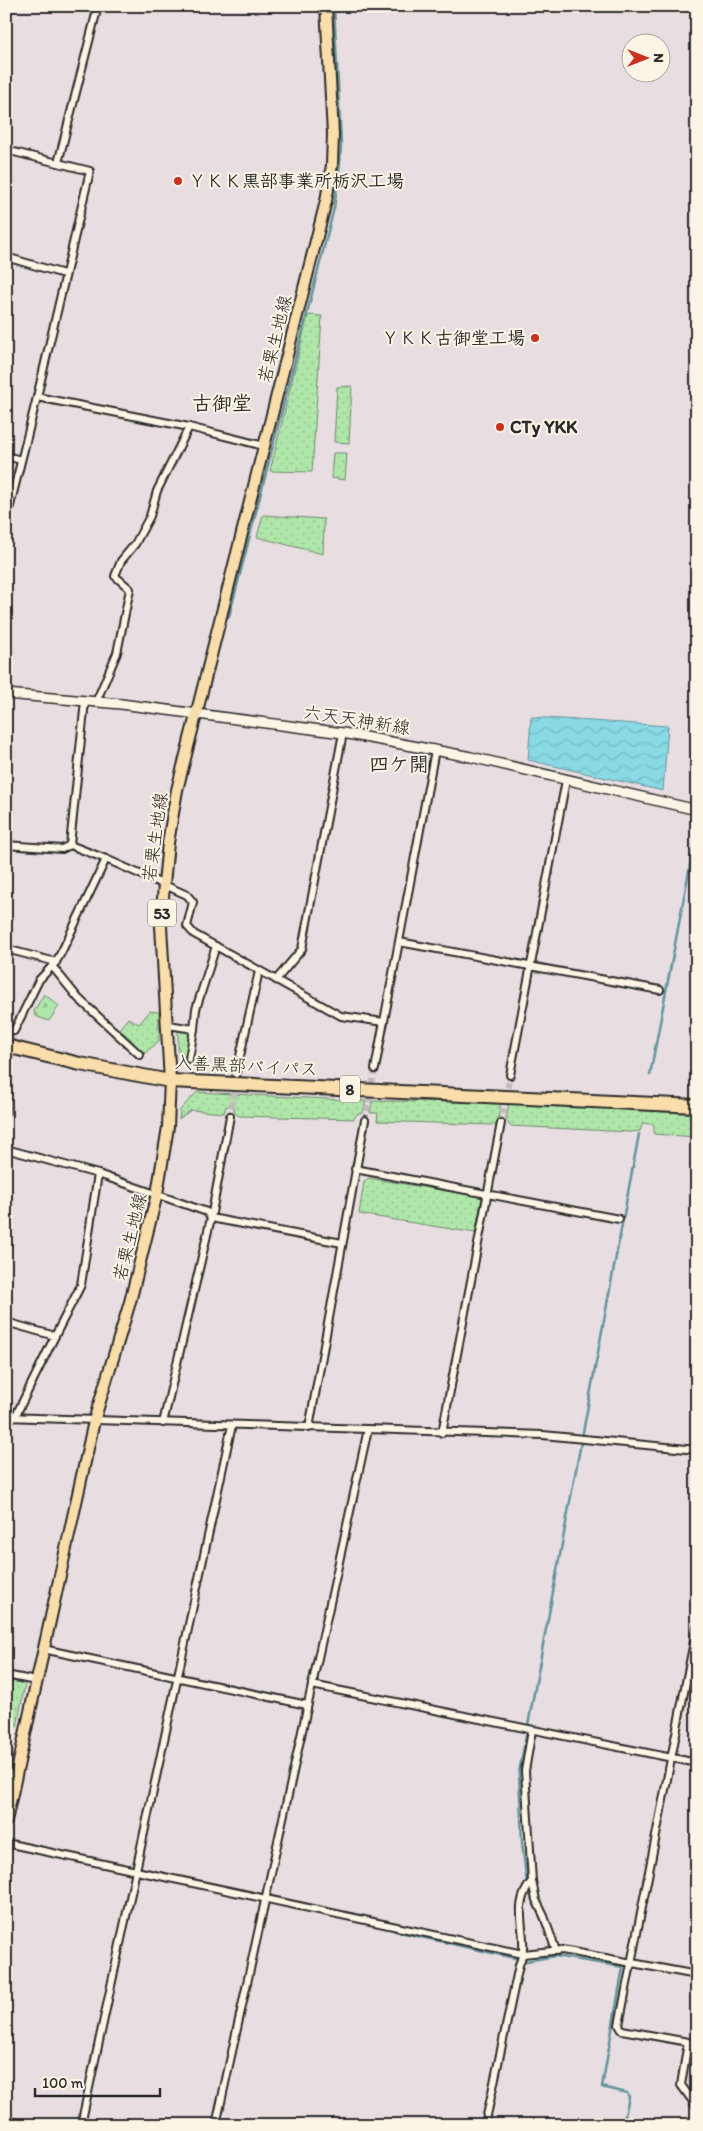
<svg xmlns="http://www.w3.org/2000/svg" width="703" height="2131" font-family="Itim,'Klee One',sans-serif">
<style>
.grass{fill:url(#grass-dots);stroke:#6d886a}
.cemetery{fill:url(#cemetery-stones);stroke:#6d886a}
.water{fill:url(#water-waves);stroke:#63949a}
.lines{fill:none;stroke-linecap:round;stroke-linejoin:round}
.stream{stroke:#63949a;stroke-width:2.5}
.street-tunnel{stroke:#c2babd;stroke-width:6;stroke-dasharray:6 3;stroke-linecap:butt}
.street-casing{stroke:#2b2b2b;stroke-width:10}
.secondary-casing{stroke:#2b2b2b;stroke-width:12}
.primary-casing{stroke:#2b2b2b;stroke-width:14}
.highway-casing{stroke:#2b2b2b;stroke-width:16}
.street{stroke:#fcf5e5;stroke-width:6}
.secondary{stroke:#fcf5e5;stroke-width:9}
.primary{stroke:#f9ddab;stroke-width:10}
.highway{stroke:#f9ddab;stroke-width:12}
.poi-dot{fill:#c8321e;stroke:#fcf5e5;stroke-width:2}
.labels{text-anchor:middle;stroke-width:4;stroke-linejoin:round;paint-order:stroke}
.shield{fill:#fcf5e5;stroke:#6a6863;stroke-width:1}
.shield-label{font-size:16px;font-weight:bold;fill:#2b2b2b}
.poi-label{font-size:18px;font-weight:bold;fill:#2b2b2b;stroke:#fcf5e5;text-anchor:start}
.street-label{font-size:18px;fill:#2b2b2b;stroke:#fcf5e5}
.quarter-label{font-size:20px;font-weight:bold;fill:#2b2b2b;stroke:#fcf5e5}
</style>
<defs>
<pattern id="grass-dots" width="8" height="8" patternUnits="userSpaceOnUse" patternTransform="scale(1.25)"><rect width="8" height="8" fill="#afe6a9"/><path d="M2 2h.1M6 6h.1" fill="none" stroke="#97c592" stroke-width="1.8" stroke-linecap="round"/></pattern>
<pattern id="cemetery-stones" width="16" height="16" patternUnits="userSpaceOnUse" patternTransform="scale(1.25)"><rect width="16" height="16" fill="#afe6a9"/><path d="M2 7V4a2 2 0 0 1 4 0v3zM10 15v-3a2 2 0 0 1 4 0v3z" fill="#97c592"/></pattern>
<pattern id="water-waves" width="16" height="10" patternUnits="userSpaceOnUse" patternTransform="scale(1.25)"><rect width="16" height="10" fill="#89dae4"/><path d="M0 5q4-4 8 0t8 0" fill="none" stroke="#76bbc4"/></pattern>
</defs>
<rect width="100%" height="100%" fill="#e8dee2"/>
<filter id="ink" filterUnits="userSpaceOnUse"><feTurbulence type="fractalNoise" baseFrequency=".02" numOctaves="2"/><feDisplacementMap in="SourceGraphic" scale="10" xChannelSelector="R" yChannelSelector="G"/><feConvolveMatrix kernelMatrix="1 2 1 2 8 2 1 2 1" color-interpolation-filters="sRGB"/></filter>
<g filter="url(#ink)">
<g class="grass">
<polygon points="308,315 322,316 312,472 270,471"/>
<polygon points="352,386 349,443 334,442 337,387"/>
<polygon points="333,453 347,453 345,480 331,478"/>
<polygon points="263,515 324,519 323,554 257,537"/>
<polygon points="150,1011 159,1012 159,1041 143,1055 130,1038 119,1029 128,1018 139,1024"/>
<polygon points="178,1030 189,1033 186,1058 178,1052"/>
<polygon points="197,1092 366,1101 363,1113 357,1114 354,1119 239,1116 234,1112 234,1107 226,1106 224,1113 191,1110 179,1119 180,1110"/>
<polygon points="372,1101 501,1102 497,1125 492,1125 377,1121 378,1113 370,1113"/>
<polygon points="509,1102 697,1114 697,1137 654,1134 654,1125 643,1123 640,1131 631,1132 510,1126 506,1119"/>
<polygon points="369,1178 482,1197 475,1233 359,1214 364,1182"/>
<polygon points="6,1680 25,1684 17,1727 6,1724"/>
</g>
<polygon class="cemetery" points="44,994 59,1006 49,1021 35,1016 34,1011"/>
<polygon class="water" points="531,717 668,726 663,791 528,760"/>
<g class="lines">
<g class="stream">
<polyline points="229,617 334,208 340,163 341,144 334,6"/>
<polyline points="650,1075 697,829"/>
<polyline points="527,1885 522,1842 519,1773 639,1134"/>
<polyline points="528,1890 547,1933"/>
<polyline points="395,1931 527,1961 555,1956 623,1967 602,2087 627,2093 629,2097 623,2125"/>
</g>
<g class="street-tunnel">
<polyline points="6,1069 14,1031"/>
<polyline points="230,1116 235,1083"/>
<polyline points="365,1120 375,1069"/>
<polyline points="501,1123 510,1075"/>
</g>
<g class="street-casing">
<g id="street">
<polyline points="98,6 58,163 90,171 37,397 189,427 264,446"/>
<polyline points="6,150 58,163"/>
<polyline points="6,257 64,274"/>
<polyline points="6,456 21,460"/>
<polyline points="6,522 37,397"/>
<polyline points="85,701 70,845 106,859"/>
<polyline points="96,702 117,653 130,589 115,576 121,561 135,544 150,516 157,491 189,427"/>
<polyline points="6,845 62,849 70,845"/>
<polyline points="399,942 660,990"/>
<polyline points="6,949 56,962"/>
<polyline points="52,966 78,998 140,1055"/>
<polyline points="276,980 302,949 343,733"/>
<polyline points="168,1025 194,1029 196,1009 216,946"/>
<polyline points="14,1031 39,980 56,962 62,951 106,859 187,895 193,902 187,926 194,934 341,1016 384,1022"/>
<polyline points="189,1059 194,1029"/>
<polyline points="375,1069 435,750"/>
<polyline points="236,1074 259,971"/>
<polyline points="510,1075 566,780"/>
<polyline points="6,1098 6,1112"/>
<polyline points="6,1149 98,1174 207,1212 211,1218 342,1243"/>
<polyline points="355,1169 619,1219"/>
<polyline points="6,1322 55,1336 81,1285 98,1174"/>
<polyline points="6,1417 543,1435 697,1450"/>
<polyline points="15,1417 55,1336"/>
<polyline points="163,1423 211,1218 230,1116"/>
<polyline points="309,1428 365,1120"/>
<polyline points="442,1433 501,1123"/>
<polyline points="697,1626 619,2025 622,2030 688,2042 681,2085 697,2107"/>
<polyline points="43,1649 307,1705"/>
<polyline points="6,1675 36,1681"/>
<polyline points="312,1685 697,1763"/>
<polyline points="532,1730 525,1771 532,1881 536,1900 544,1916 556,1951"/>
<polyline points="6,1843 523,1954 562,1950 697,1975"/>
<polyline points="6,2120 27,2125"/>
<polyline points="81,2125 232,1425"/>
<polyline points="216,2125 368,1429"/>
<path d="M 485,2125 L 519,1965 C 532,1935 508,1909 532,1881"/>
</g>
</g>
<g class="secondary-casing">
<polyline id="secondary" points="6,694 121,704 343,733 471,757 697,810"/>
</g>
<g class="primary-casing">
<polyline id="primary" points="6,1821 94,1421 130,1302 157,1194 168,1127 170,1081 161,926 164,884 168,843 177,790 193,727 326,201 332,165 333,134 326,6"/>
</g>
<g class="highway-casing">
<polyline id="highway" points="6,1046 80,1064 170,1081 697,1106"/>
</g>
<use href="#street" class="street"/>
<use href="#secondary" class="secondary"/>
<use href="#primary" class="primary"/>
<use href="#highway" class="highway"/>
</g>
</g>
<g class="poi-dot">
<circle cx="178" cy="181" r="5"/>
<circle cx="535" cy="338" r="5"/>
<circle cx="500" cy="427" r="5"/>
</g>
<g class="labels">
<g class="shield">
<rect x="148" y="899.5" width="28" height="27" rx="4"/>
<rect x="340" y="1075.5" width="20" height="27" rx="4"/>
</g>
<g class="shield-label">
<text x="162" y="919">53</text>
<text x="350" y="1095">8</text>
</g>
<g class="poi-label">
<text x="188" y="187">ＹＫＫ黒部事業所栃沢工場</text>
<text x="525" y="344" text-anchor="end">ＹＫＫ古御堂工場</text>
<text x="510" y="433">CTy YKK</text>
</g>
<g class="street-label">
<text transform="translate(275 339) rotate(-76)" y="6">若栗生地線</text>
<text transform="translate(357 720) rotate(9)" y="6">六天天神新線</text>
<text transform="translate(155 837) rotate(-82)" y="6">若栗生地線</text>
<text transform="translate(246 1066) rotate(3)" y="6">入善黒部バイパス</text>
<text transform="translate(130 1237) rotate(-76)" y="6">若栗生地線</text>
</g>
<g class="quarter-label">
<text x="222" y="410">古御堂</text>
<text x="399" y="771">四ケ開</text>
</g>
</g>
<rect width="703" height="2131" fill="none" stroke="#fcf5e5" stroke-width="25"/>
<rect x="12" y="12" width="678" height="2106" fill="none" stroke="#2b2b2b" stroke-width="2" filter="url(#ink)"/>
<g transform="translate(646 58) rotate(90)"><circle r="24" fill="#fcf5e5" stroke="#a8a49b"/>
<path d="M0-4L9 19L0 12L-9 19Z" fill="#c8321e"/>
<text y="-8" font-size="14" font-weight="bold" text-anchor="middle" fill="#2b2b2b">N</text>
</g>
<path d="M35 2088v8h125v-8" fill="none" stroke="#2b2b2b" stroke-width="2.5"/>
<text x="42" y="2088" font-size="15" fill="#2b2b2b" stroke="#fcf5e5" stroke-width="4" paint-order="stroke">100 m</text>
</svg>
